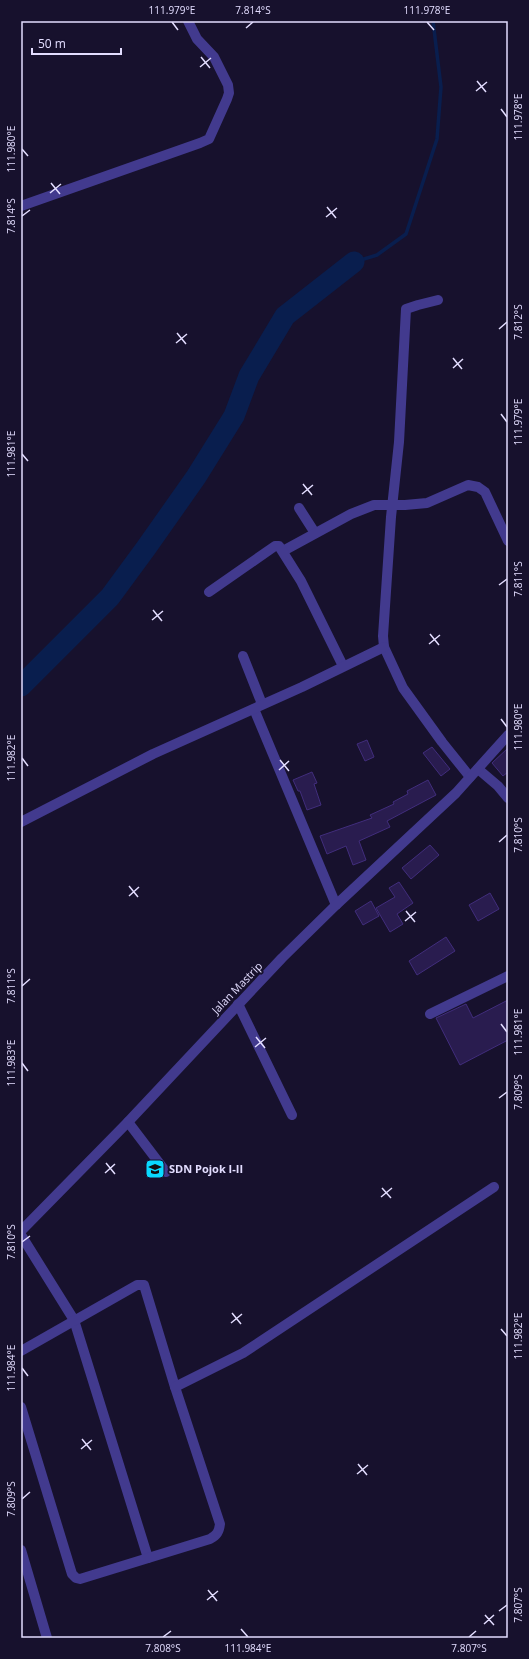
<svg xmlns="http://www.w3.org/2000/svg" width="529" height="1659" font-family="'Open Sans',sans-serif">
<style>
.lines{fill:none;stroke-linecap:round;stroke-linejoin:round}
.stream{stroke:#091e4e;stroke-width:3.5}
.river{stroke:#091e4e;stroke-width:21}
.building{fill:#291c4f;stroke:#412d7c}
.minor{stroke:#423a8e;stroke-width:10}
.ticks{fill:none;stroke:#e3ddff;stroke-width:1.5}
.labels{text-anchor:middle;stroke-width:4;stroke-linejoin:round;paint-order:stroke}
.street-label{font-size:11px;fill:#e3ddff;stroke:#17112d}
.poi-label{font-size:11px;font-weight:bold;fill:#e3ddff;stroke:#17112d;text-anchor:start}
.neatline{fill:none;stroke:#e3ddff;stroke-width:1.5}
.ticks-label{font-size:10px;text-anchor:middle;fill:#e3ddff}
</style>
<rect width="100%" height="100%" fill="#17112d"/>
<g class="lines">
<polyline class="stream" points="354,262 377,255 406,234 437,139 441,87 433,21"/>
<polyline class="river" points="21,686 110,597 146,548 196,477 234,416 249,376 285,316 354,262"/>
</g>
<g class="building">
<polygon points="367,740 374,757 365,761 357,744"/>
<polygon points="432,747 450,769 441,776 423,753"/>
<polygon points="508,748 508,772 503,776 492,763"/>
<polygon points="312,772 317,783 314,784 321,805 307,810 300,791 298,791 293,780"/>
<polygon points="428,780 436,795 387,821 390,827 359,841 366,860 353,865 346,846 327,854 320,836 372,818 370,815 394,804 393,802 408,794 407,791"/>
<polygon points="430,845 439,855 411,879 402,868"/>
<polygon points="399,882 413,903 397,914 403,924 390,932 376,908 395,897 389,888"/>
<polygon points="490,893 499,909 478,921 469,905"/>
<polygon points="371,901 379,916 363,925 355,911"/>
<polygon points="446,937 455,951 417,975 409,961"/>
<polygon points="508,1000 508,1040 460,1065 436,1018 466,1004 473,1018"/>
</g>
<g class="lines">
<g class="minor">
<polyline points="21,206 200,143 209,139 227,99 229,93 228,85 214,57 197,39 188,21"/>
<polyline points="438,300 418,305 406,309 399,442 391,517 383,636 384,647 403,688 442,742 470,777"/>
<polyline points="299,508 315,533"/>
<polyline points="283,551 351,514 374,505 405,505 427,503 468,485 478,487 485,492 508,541"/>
<polyline points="209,592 275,546 279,546 301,581 343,666"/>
<polyline points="243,656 262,704"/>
<polyline points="254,709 336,905"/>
<polyline points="478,769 498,786 508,798"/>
<polyline points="21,822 153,754 302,687 384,647"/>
<polyline points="238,1004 292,1115"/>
<polyline points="430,1014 508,976"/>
<polyline points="128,1122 166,1172"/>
<polyline points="21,1231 128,1122 282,958 336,905 456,793 508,735"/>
<polyline points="21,1235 74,1320 148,1558"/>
<path d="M 21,1351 L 137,1285 L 144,1285 L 175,1387 L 220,1524 C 219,1532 217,1535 210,1539 L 80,1579 L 76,1578 L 72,1574 L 21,1407"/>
<polyline points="175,1387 243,1353 494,1187"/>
<polyline points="21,1550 47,1638"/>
</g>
</g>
<path class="ticks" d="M 172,22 L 178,30M 427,22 L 434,30M 246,28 L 253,22M 201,57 L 210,68M 200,67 L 211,58M 477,81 L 486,92M 476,91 L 487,82M 501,109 L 507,117M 22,149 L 28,156M 51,183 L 60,194M 50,193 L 61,184M 327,207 L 336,218M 22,216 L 30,210M 326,217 L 337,208M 499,329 L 507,322M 177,333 L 186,344M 176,343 L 187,334M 453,358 L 462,369M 453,368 L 463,359M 501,414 L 507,422M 22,454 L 28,461M 303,484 L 312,495M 302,494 L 313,485M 499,585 L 507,579M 153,610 L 162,621M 152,620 L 163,611M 430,634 L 439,645M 429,644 L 440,635M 501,719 L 507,727M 22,758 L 28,766M 280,760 L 289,771M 279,770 L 289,761M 499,842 L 507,835M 129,886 L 138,897M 129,896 L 139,887M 406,911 L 415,922M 405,921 L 416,912M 22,986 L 30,979M 501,1024 L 507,1032M 256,1037 L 265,1048M 255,1047 L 266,1038M 22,1063 L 28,1071M 499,1098 L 507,1092M 106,1163 L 115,1174M 105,1173 L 115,1164M 382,1188 L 391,1198M 381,1197 L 392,1188M 22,1242 L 30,1236M 232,1313 L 241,1324M 231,1323 L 242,1314M 501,1329 L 507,1336M 22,1368 L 28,1376M 82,1439 L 91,1450M 81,1449 L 92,1440M 358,1464 L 367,1475M 357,1474 L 368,1465M 22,1499 L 30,1492M 208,1590 L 217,1601M 207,1600 L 218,1591M 499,1611 L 507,1605M 485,1615 L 494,1625M 484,1624 L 494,1615M 241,1629 L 248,1637M 163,1637 L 171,1631M 469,1637 L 476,1631"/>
<defs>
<g id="school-square" transform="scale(1)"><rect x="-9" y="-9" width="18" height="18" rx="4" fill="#09daff" stroke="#17112d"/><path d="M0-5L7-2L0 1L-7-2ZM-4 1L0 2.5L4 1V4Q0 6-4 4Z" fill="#111"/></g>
</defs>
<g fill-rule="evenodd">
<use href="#school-square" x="155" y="1169"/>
</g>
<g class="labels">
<g class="street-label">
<text transform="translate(237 988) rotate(-46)" y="4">Jalan Mastrip</text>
</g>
<g class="poi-label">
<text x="169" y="1173">SDN Pojok I-II</text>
</g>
</g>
<rect width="529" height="1659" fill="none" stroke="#17112d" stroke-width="44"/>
<path d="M32 48v6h89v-6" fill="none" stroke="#e3ddff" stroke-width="2"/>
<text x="38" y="48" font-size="12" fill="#e3ddff" stroke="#17112d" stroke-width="3" paint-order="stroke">50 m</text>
<rect x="22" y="22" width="485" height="1615" class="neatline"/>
<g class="ticks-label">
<text x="172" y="14">111.979°E</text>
<text x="253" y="14">7.814°S</text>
<text x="427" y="14">111.978°E</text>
<text transform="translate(518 117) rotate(-90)" y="4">111.978°E</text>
<text transform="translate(11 149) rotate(-90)" y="4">111.980°E</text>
<text transform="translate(11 216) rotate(-90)" y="4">7.814°S</text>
<text transform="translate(518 322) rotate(-90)" y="4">7.812°S</text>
<text transform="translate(518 422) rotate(-90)" y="4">111.979°E</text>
<text transform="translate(11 454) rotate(-90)" y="4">111.981°E</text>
<text transform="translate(518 579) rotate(-90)" y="4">7.811°S</text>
<text transform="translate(518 727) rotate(-90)" y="4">111.980°E</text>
<text transform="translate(11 758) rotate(-90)" y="4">111.982°E</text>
<text transform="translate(518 835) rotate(-90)" y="4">7.810°S</text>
<text transform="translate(11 986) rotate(-90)" y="4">7.811°S</text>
<text transform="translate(518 1032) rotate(-90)" y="4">111.981°E</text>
<text transform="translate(11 1063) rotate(-90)" y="4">111.983°E</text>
<text transform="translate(518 1092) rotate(-90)" y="4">7.809°S</text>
<text transform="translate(11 1242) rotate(-90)" y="4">7.810°S</text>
<text transform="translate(518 1336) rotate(-90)" y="4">111.982°E</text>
<text transform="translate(11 1368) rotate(-90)" y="4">111.984°E</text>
<text transform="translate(11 1499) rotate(-90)" y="4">7.809°S</text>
<text transform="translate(518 1605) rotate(-90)" y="4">7.807°S</text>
<text x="163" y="1652">7.808°S</text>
<text x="248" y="1652">111.984°E</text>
<text x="469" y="1652">7.807°S</text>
</g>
</svg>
